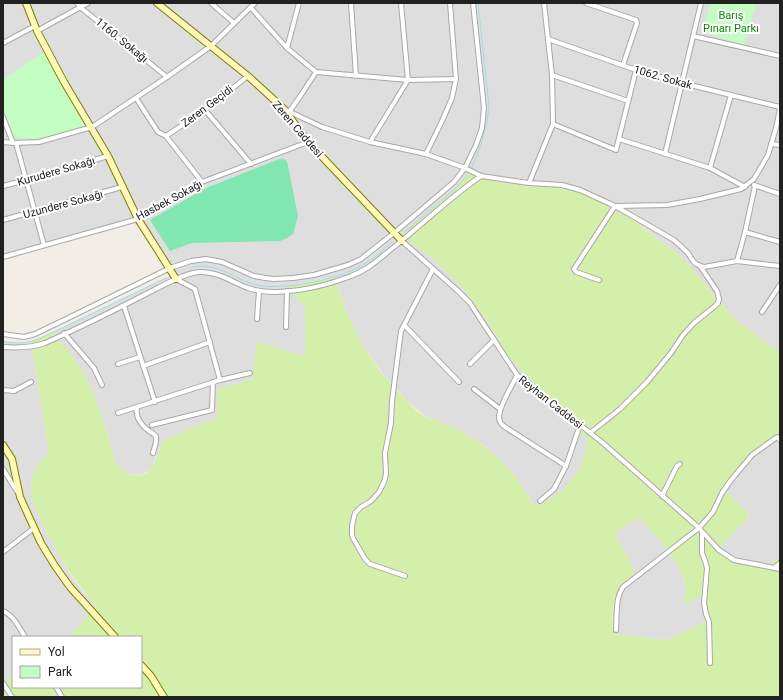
<svg xmlns="http://www.w3.org/2000/svg" width="783" height="700" font-family="Roboto,sans-serif">
<style>
.residential{fill:#dfdede}
.grass{fill:#d4efaa;fill-rule:evenodd}
.park{fill:#c4fdc2}
.pitch{fill:#80e6b2}
.lines{fill:none;stroke-linecap:round;stroke-linejoin:round}
.stream{stroke:#a4dbe2;stroke-width:1}
.street-casing{stroke:#a8a8a8;stroke-width:6}
.secondary-casing{stroke:#7f7e00;stroke-width:8}
.street{stroke:#fff;stroke-width:4}
.secondary{stroke:#fef9b8;stroke-width:6}
.labels{text-anchor:middle;stroke-width:4;stroke-linejoin:round;paint-order:stroke}
.park-label{font-size:11px;fill:#098904;stroke:#fff}
.street-label{font-size:11px;fill:#212121;stroke:#fff}
</style>
<rect width="100%" height="100%" fill="#f2ede7"/>
<g class="residential">
<polygon points="3,3 780,3 780,349 772,348 734,318 682,258 615,205 542,184 469,172 460,185 401,235 432,258 461,286 484,316 496,335 506,355 588,440 586,453 579,470 572,481 563,490 552,498 534,506 530,498 514,475 501,461 487,448 470,436 453,427 425,416 407,401 384,375 364,347 354,328 345,308 335,277 320,280 288,286 305,308 305,357 253,379 217,389 219,417 163,440 151,469 148,471 142,474 136,475 126,473 119,468 115,462 106,428 78,365 53,332 172,275 139,219 3,256"/>
<polygon points="3,341 20,343 31,341 49,453 39,463 35,470 31,483 32,496 34,504 46,532 65,566 79,587 96,606 80,625 68,637 13,637 13,677 3,682"/>
<polygon points="777,439 780,444 780,557 770,564 753,562 730,555 724,552 720,548 750,515 725,490 754,457"/>
<polygon points="640,517 670,554 683,575 686,588 686,596 684,604 703,594 704,622 668,640 613,634 613,612 616,594 619,588 624,581 635,573 615,533"/>
</g>
<path class="grass" d="M 469,172 L 474,175 L 566,186 L 615,206 L 682,258 L 734,318 L 772,348 L 780,349 L 780,444 L 776,439 L 754,457 L 725,490 L 750,515 L 720,548 L 730,555 L 745,560 L 761,563 L 770,564 L 780,557 L 780,697 L 3,697 L 3,682 L 13,677 L 13,687 L 141,687 L 141,637 L 68,637 L 80,625 L 96,606 C 72,578 52,548 38,513 C 34,505 31,497 31,487 C 31,473 38,462 49,453 L 31,341 L 53,332 C 62,343 72,354 79,366 C 97,395 106,427 114,459 C 119,472 138,482 150,470 C 155,465 160,447 163,440 L 218,417 L 217,389 L 253,379 L 256,341 L 305,357 L 305,308 L 287,286 L 320,280 L 335,277 C 347,322 370,364 403,397 C 410,404 416,411 424,416 C 427,418 432,418 435,420 C 442,422 449,425 455,428 C 489,445 516,472 534,506 C 564,496 584,471 588,440 L 506,355 L 496,335 L 484,316 L 461,286 L 432,258 L 401,235 L 460,185 ZM 640,517 L 670,554 L 683,575 L 685,583 L 686,592 L 683,605 L 703,594 L 704,622 L 668,640 L 613,634 C 611,611 613,585 635,573 L 615,533 Z"/>
<g class="park">
<polygon points="710,3 756,3 744,45 703,33"/>
<polygon points="44,52 85,126 40,140 15,138 3,108 3,82 9,75"/>
</g>
<polygon class="pitch" points="282,158 287,161 298,216 293,234 287,238 280,241 192,243 170,251 150,220 206,188"/>
<g class="lines">
<g class="stream">
<path d="M 472,167 C 481,147 487,127 489,106 L 478,3"/>
<polyline points="405,232 454,190 467,176"/>
<path d="M 192,267 C 216,262 231,277 253,284 C 280,292 336,280 361,266 C 372,260 382,251 392,242"/>
<polyline points="3,342 23,343 37,340 166,278"/>
</g>
<g class="street-casing">
<g id="street">
<polyline points="77,3 80,7 167,77"/>
<polyline points="211,3 234,23"/>
<polyline points="351,3 356,76"/>
<polyline points="586,3 636,20 637,23 623,65"/>
<polyline points="251,8 287,48 316,72 408,80 456,79"/>
<polyline points="37,31 88,3"/>
<polyline points="693,36 780,56"/>
<polyline points="548,39 636,70 682,83 780,107"/>
<polyline points="3,43 35,26"/>
<polyline points="287,48 299,3"/>
<polyline points="552,75 628,101"/>
<polyline points="136,98 158,132 166,136 202,182"/>
<polyline points="205,110 251,164"/>
<polyline points="286,110 322,127 370,142 426,154 465,168 481,176 529,183 562,185 580,190 615,206 667,205 700,199 741,189 754,179 768,155 776,128 780,109"/>
<polyline points="289,112 301,95 316,72"/>
<polyline points="3,117 13,143"/>
<polyline points="553,124 616,150 636,70"/>
<polyline points="166,136 205,110 248,76"/>
<polyline points="619,139 710,168 745,187"/>
<polyline points="3,142 13,143 39,142 92,127 167,77 211,46 255,3"/>
<polyline points="370,142 408,80 401,3"/>
<polyline points="16,143 44,245"/>
<polyline points="771,144 780,145"/>
<polyline points="426,154 442,121 452,98 456,79 450,3"/>
<polyline points="665,154 701,3"/>
<polyline points="710,168 731,95"/>
<polyline points="529,183 553,124 552,75 544,3"/>
<polyline points="754,185 780,194"/>
<polyline points="3,186 26,180 108,156"/>
<polyline points="3,220 122,187"/>
<polyline points="745,232 780,242"/>
<polyline points="402,241 458,291 470,303 517,375 603,443 699,528 719,550 734,560 780,569"/>
<polyline points="3,257 138,219 202,182 308,142"/>
<polyline points="737,261 745,232 755,186"/>
<polyline points="176,279 195,289 220,380"/>
<polyline points="599,280 576,272 574,269 615,206 674,240 688,253 693,261 696,264 704,267 737,261 780,266"/>
<polyline points="124,306 155,402"/>
<polyline points="762,312 780,285"/>
<polyline points="257,319 259,291"/>
<polyline points="404,325 459,382"/>
<polyline points="286,327 287,291"/>
<polyline points="64,333 94,368 102,385"/>
<polyline points="3,334 24,337 35,334 60,322 170,268 191,261 206,259 222,262 254,276 265,278 274,279 293,278 314,275 348,265 361,259 394,233 454,182 465,168 476,145 482,128 484,108 473,3"/>
<path d="M 3,347 C 18,348 31,348 45,343 C 79,328 113,311 146,294 C 160,287 184,273 199,272 C 217,271 232,282 248,288 C 277,298 323,287 351,276 C 368,270 380,258 394,247 C 423,224 450,197 481,176"/>
<polyline points="118,364 140,357"/>
<polyline points="470,364 494,340"/>
<polyline points="143,366 210,342"/>
<path d="M 517,375 C 512,386 499,406 499,417 C 499,421 502,425 505,427 L 566,466 L 580,425"/>
<polyline points="474,389 500,409"/>
<polyline points="3,390 14,391 31,382"/>
<path d="M 137,407 C 135,417 141,425 149,431 C 152,433 155,434 156,437 C 157,442 154,449 153,453"/>
<polyline points="118,413 220,380 250,373"/>
<polyline points="152,425 212,410 213,382"/>
<polyline points="590,433 620,409 647,382 671,353 683,335 694,323 715,306 718,303 719,299 717,291 700,266"/>
<polyline points="3,469 18,493"/>
<polyline points="662,496 677,466 680,464"/>
<polyline points="540,501 554,489 566,466"/>
<polyline points="702,532 702,553 705,561 707,568 704,603 706,614 709,622 710,663"/>
<polyline points="3,552 34,528"/>
<polyline points="774,568 780,563"/>
<polyline points="405,576 370,564 365,559 353,538 352,535 352,526 354,517 355,513 361,507 371,501 379,492 384,482 386,474 385,453 391,423 392,401 401,331 433,269"/>
<path d="M 3,611 C 14,616 19,627 25,637"/>
<path d="M 616,630 C 617,616 615,599 623,587 L 699,528 L 713,512 L 722,493 L 731,480 L 752,455 L 777,437 L 780,440"/>
<polyline points="3,683 12,697"/>
<polyline points="56,687 62,697"/>
</g>
</g>
<g class="secondary-casing">
<g id="secondary">
<polyline points="26,3 37,31 64,82 108,156 138,219 176,279"/>
<polyline points="157,3 248,76 284,109 308,142 402,241"/>
<polyline points="3,445 12,459 20,497 30,519 41,543 55,566 70,587 115,637"/>
<polyline points="141,665 151,676 164,697"/>
</g>
</g>
<use href="#street" class="street"/>
<use href="#secondary" class="secondary"/>
</g>
<g class="labels">
<g class="park-label">
<text x="731" y="19">Barış<tspan x="731" dy="13">Pınarı Parkı</tspan></text>
</g>
<g class="street-label">
<text transform="translate(122 40) rotate(39)" y="4">1160. Sokağı</text>
<text transform="translate(663 77) rotate(16)" y="4">1062. Sokak</text>
<text transform="translate(207 106) rotate(-37)" y="4">Zeren Geçidi</text>
<text transform="translate(298 129) rotate(49)" y="4">Zeren Caddesi</text>
<text transform="translate(56 171) rotate(-16)" y="4">Kurudere Sokağı</text>
<text transform="translate(169 200) rotate(-28)" y="4">Hasbek Sokağı</text>
<text transform="translate(63 204) rotate(-15)" y="4">Uzundere Sokağı</text>
<text transform="translate(551 402) rotate(38)" y="4">Reyhan Caddesi</text>
</g>
</g>
<rect width="783" height="700" fill="none" stroke="#212121" stroke-width="8"/>
<rect x="12" y="636" width="130" height="52" fill="#ffffff" stroke="#a6a6a6"/>
<rect x="20" y="649" width="20" height="6" fill="#fef9b8" stroke="#a6a6a6"/>
<text x="48" y="656" font-size="12" fill="#212121">Yol</text>
<rect x="20" y="666" width="20" height="12" fill="#c4fdc2" stroke="#a6a6a6"/>
<text x="48" y="676" font-size="12" fill="#212121">Park</text>
</svg>
